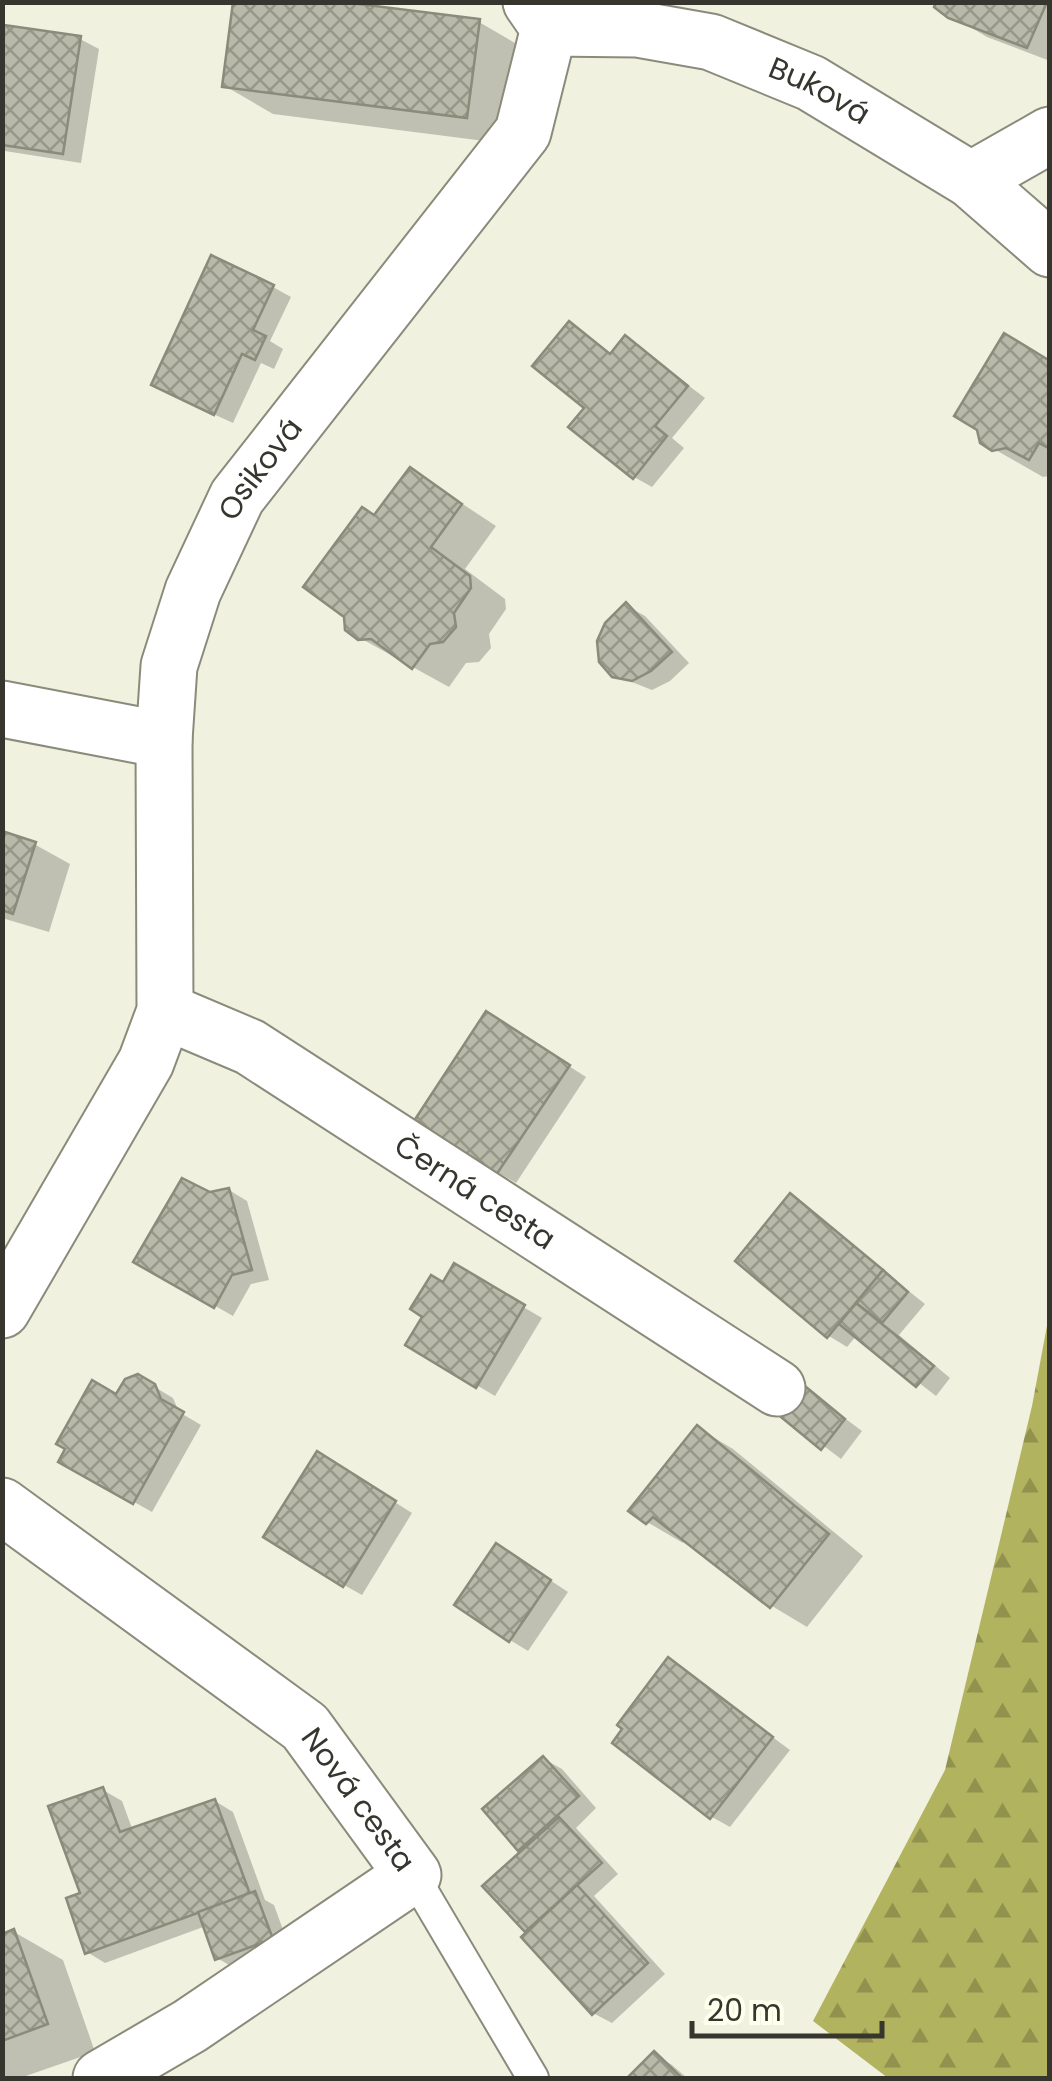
<svg xmlns="http://www.w3.org/2000/svg" width="1052" height="2081" font-family="Poppins,sans-serif">
<style>
.forest{fill:url(#forest-firs)}
.shadow{fill:#0003}
.building{fill:url(#building-cross-hatch);stroke:#8b8b7b;stroke-width:2.5}
.lines{fill:none;stroke-linecap:round;stroke-linejoin:round}
.lane-casing{stroke:#8b8b7b;stroke-width:34}
.street-casing{stroke:#8b8b7b;stroke-width:59}
.lane{stroke:#fff;stroke-width:30}
.street{stroke:#fff;stroke-width:55}
.labels{text-anchor:middle;stroke-width:9;stroke-linejoin:round;paint-order:stroke}
.street-label{font-size:30px;fill:#36362f;stroke:#feffec}
</style>
<defs>
<pattern id="forest-firs" width="22" height="20" patternUnits="userSpaceOnUse" patternTransform="scale(2.5)"><rect width="22" height="20" fill="#b2b35f"/><path d="M5 1l3.5 6h-7zM16 11l3.5 6h-7z" fill="#92924f"/></pattern>
<pattern id="building-cross-hatch" width="8" height="8" patternUnits="userSpaceOnUse" patternTransform="scale(2.5)"><rect width="8" height="8" fill="#b8b9a8"/><path d="M0 0l8 8M0 8l8-8" fill="none" stroke="#969789"/></pattern>
</defs>
<rect width="100%" height="100%" fill="#f0f1df"/>
<polygon class="forest" points="1049,1315 1049,2078 888,2078 813,2021 945,1770 1032,1406"/>
<g class="shadow">
<polygon points="939,2 1050,2 1050,61 987,37 950,15"/>
<polygon points="479,22 527,50 515,145 273,114 225,86"/>
<polygon points="6,28 80,39 99,49 81,163 5,151 2,169"/>
<polygon points="273,287 291,297 270,341 283,349 274,369 261,363 233,423 172,395"/>
<polygon points="570,324 613,355 626,338 705,398 672,438 684,448 652,487 634,477 588,407"/>
<polygon points="1050,363 1050,476 1043,477 994,449 979,428"/>
<polygon points="411,470 496,526 465,569 505,599 506,609 489,634 491,648 479,662 466,663 449,687 360,638 375,518"/>
<polygon points="627,606 645,616 689,663 670,681 652,690 614,675"/>
<polygon points="2,834 34,844 70,864 49,932 2,918"/>
<polygon points="505,1025 586,1077 516,1183 497,1172"/>
<polygon points="229,1190 247,1201 269,1280 251,1284 233,1316 136,1261 209,1195"/>
<polygon points="791,1197 925,1304 899,1335 950,1378 936,1396 857,1335 847,1347 829,1336 738,1260"/>
<polygon points="455,1267 542,1318 495,1396 409,1345"/>
<polygon points="138,1377 173,1398 179,1412 201,1425 152,1512 61,1461"/>
<polygon points="800,1385 862,1431 841,1459 779,1412"/>
<polygon points="698,1428 733,1449 863,1556 807,1627 772,1606 686,1539 683,1543 647,1522"/>
<polygon points="336,1465 412,1513 362,1595 344,1585"/>
<polygon points="515,1557 568,1592 528,1651 510,1640"/>
<polygon points="669,1660 790,1750 730,1827 712,1817"/>
<polygon points="544,1759 562,1769 596,1808 576,1828 618,1874 594,1896 665,1974 612,2023 593,2013 486,1886 524,1851 519,1849"/>
<polygon points="103,1790 122,1801 133,1831 215,1801 233,1812 265,1900 274,1905 290,1949 236,1969 217,1958 206,1926 105,1963 87,1952 83,1895"/>
<polygon points="14,1932 63,1960 95,2052 20,2078 2,2078 2,1936"/>
<polygon points="654,2054 672,2065 687,2078 630,2078"/>
</g>
<g class="building">
<polygon points="233,2 343,2 480,19 467,118 222,87"/>
<polygon points="936,2 1047,2 1027,48 948,18 934,7"/>
<polygon points="4,25 81,36 63,154 2,145"/>
<polygon points="211,255 274,285 253,330 266,336 255,360 242,354 214,415 151,385"/>
<polygon points="569,321 610,354 625,335 688,386 655,426 667,436 633,479 568,427 584,408 532,366"/>
<polygon points="1004,333 1050,361 1050,449 1039,443 1029,460 1006,448 992,451 980,443 977,430 954,416"/>
<polygon points="410,467 462,504 431,547 470,576 471,588 454,613 456,627 443,642 430,644 412,669 371,639 358,640 345,630 344,617 303,587 362,507 374,515"/>
<polygon points="626,602 672,652 651,671 632,681 612,677 599,662 597,641 605,623"/>
<polygon points="2,831 36,842 13,914 2,910"/>
<polygon points="486,1011 570,1065 496,1175 414,1121"/>
<polygon points="182,1178 210,1192 229,1188 252,1270 232,1275 214,1308 133,1262"/>
<polygon points="790,1193 883,1270 827,1338 735,1261"/>
<polygon points="454,1263 525,1305 476,1388 405,1345 422,1317 410,1309 431,1275 443,1282"/>
<polygon points="883,1270 908,1292 882,1323 856,1303"/>
<polygon points="856,1303 934,1366 916,1387 839,1324"/>
<polygon points="138,1374 155,1384 161,1399 184,1412 133,1504 58,1462 65,1449 56,1444 92,1380 116,1394 125,1379"/>
<polygon points="800,1382 845,1419 821,1450 775,1412"/>
<polygon points="697,1425 829,1534 770,1608 653,1517 646,1524 628,1511"/>
<polygon points="317,1451 396,1501 343,1587 263,1537"/>
<polygon points="496,1543 551,1580 509,1642 454,1605"/>
<polygon points="668,1657 773,1737 710,1819 612,1743 622,1729 617,1725"/>
<polygon points="543,1756 579,1796 518,1851 482,1809"/>
<polygon points="103,1787 120,1832 215,1799 250,1894 85,1954 66,1898 80,1893 48,1806"/>
<polygon points="559,1817 602,1863 525,1932 482,1886"/>
<polygon points="577,1885 648,1963 592,2015 521,1937"/>
<polygon points="255,1891 273,1939 215,1960 198,1912"/>
<polygon points="14,1929 48,2024 2,2041 2,1934"/>
<polygon points="654,2051 682,2078 627,2078"/>
</g>
<g class="lines">
<g class="lane-casing">
<polyline id="lane" points="413,1875 533,2078"/>
</g>
<g class="street-casing">
<g id="street">
<path id="s1" d="M 549,28 L 637,29 L 711,42 L 811,83 L 971,180 L 1050,249"/>
<polyline points="971,180 1050,135"/>
<polyline points="2,709 164,740"/>
<path id="s2" d="M 165,1011 L 250,1047 L 777,1388"/>
<path id="s3" d="M 2,1310 L 146,1062 L 165,1011 L 164,740 L 169,666 L 193,591 L 237,497 L 523,132 L 549,28 L 531,2"/>
<path id="s4" d="M 2,1506 L 305,1727 L 413,1875 L 190,2026 L 101,2078"/>
</g>
</g>
<use href="#lane" class="lane"/>
<use href="#street" class="street"/>
</g>
<g class="labels">
<g class="street-label">
<text dy="10" stroke="none"><textPath href="#s1" startOffset="282">Buková</textPath></text>
<text dy="10" stroke="none"><textPath href="#s3" startOffset="905">Osiková</textPath></text>
<text dy="10" stroke="none"><textPath href="#s2" startOffset="360">Černá cesta</textPath></text>
<text dy="10" stroke="none"><textPath href="#s4" startOffset="465">Nová cesta</textPath></text>
</g>
</g>
<rect width="1052" height="2081" fill="none" stroke="#36362f" stroke-width="10"/>
<path d="M692 2021v15h190v-15" fill="none" stroke="#36362f" stroke-width="5"/>
<text x="707" y="2021" font-size="30" fill="#36362f" stroke="#feffec" stroke-width="8" paint-order="stroke">20 m</text>
</svg>
